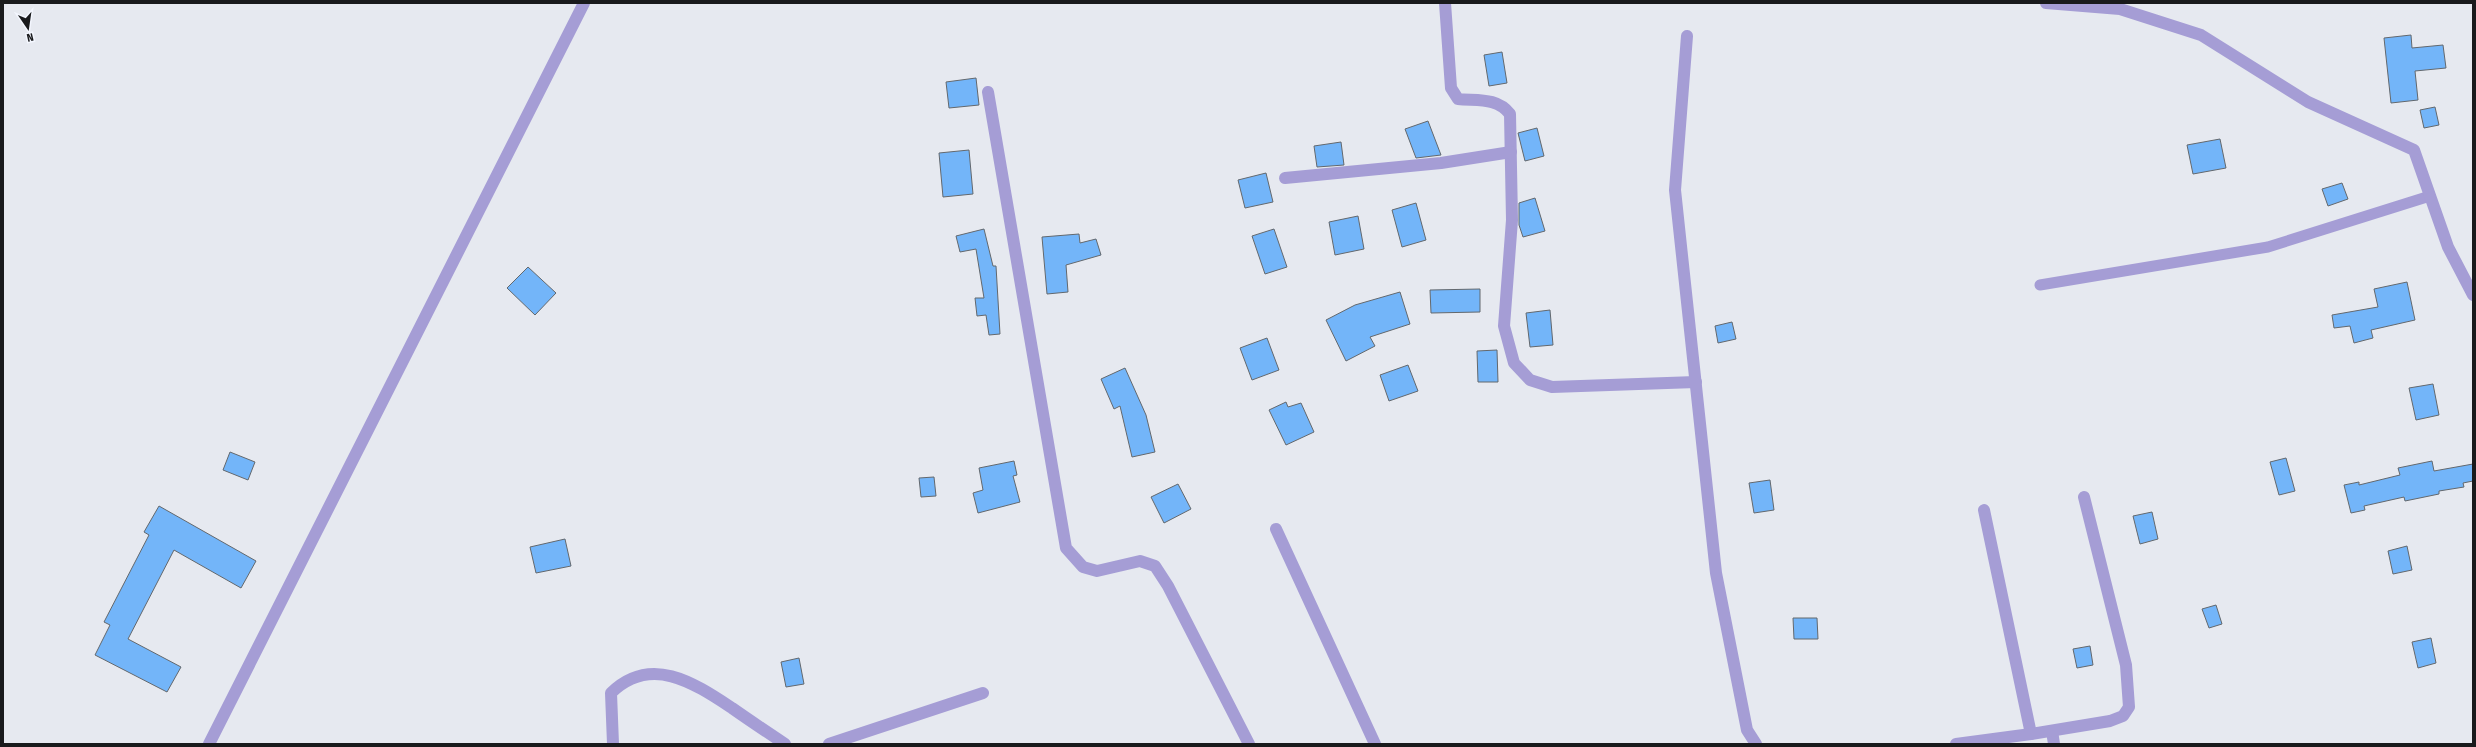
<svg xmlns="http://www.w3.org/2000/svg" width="2476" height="747" font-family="'Fira Sans Condensed',sans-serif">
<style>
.building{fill:#73b5f9;stroke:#63686d}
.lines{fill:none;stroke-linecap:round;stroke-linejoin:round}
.service{stroke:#a59dd5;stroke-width:11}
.minor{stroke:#a59dd5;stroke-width:12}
</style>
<rect width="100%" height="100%" fill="#e6e9f0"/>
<g class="building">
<polygon points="2411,35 2412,48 2443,45 2446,68 2415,71 2418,100 2391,103 2384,38"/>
<polygon points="1502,52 1507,83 1489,86 1484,55"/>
<polygon points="976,78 979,105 949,108 946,82"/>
<polygon points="2435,107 2439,125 2424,128 2420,110"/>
<polygon points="1428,121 1441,155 1416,158 1405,129"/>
<polygon points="1537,128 1544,156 1525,161 1518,133"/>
<polygon points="2220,139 2226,168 2193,174 2187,145"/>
<polygon points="1341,142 1344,165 1317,167 1314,146"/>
<polygon points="969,150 973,194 943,197 939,153"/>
<polygon points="1266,173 1273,202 1245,208 1238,180"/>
<polygon points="2342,183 2348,199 2328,206 2322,189"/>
<polygon points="1535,198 1545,231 1523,237 1519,225 1519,203"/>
<polygon points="1416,203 1426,240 1402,247 1392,210"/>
<polygon points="1358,216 1364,249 1335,255 1329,222"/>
<polygon points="984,229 993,266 996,266 1000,334 989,335 986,315 977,316 975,298 984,298 976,249 960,252 956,236"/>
<polygon points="1274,229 1287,267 1265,274 1252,236"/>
<polygon points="1079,234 1080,243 1096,239 1101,255 1066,265 1068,292 1047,294 1042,237"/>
<polygon points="528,267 556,293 535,315 507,288"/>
<polygon points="2407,282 2415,320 2371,330 2373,338 2354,343 2350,326 2334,328 2332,315 2378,307 2374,289"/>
<polygon points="1480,289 1480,312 1431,313 1430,290"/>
<polygon points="1400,292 1410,324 1370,337 1375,346 1346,361 1326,320 1355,305"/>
<polygon points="1550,310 1553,345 1530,347 1526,313"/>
<polygon points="1732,322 1736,339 1718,343 1715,326"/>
<polygon points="1267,338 1279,370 1252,380 1240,348"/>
<polygon points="1497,350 1498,382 1478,382 1477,351"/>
<polygon points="1408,365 1418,391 1389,401 1380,375"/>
<polygon points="1125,368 1146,415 1155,452 1132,457 1120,406 1114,409 1101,379"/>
<polygon points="2433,384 2439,415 2416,420 2409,388"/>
<polygon points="1286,402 1288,407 1301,403 1314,432 1286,445 1269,410"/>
<polygon points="230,452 255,462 248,480 223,470"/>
<polygon points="2286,458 2295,491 2279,495 2270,462"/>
<polygon points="1014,461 1017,475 1013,476 1020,502 978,513 973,493 983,490 979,468"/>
<polygon points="2432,461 2434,471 2473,464 2473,481 2463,483 2464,487 2439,491 2439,494 2405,501 2404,497 2364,506 2365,510 2351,513 2344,485 2359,482 2359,485 2400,475 2398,468"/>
<polygon points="934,477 936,496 921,497 919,478"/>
<polygon points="1770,480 1774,510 1754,513 1749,483"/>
<polygon points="1178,484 1191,509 1164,523 1151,497"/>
<polygon points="159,506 256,561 241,588 174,550 128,639 181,667 167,692 95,655 110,625 104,622 149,535 144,532"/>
<polygon points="2152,512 2158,539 2140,544 2133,516"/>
<polygon points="565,539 571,566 536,573 530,547"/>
<polygon points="2407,546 2412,570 2393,574 2388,551"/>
<polygon points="2216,605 2222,624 2209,628 2202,609"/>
<polygon points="1793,618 1817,618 1818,639 1794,639"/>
<polygon points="2431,638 2436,663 2418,668 2412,642"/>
<polygon points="2090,646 2093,665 2077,668 2073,649"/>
<polygon points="799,658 804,684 786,687 781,662"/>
</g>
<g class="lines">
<polyline class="service" points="2040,285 2268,247 2430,196"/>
<g class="minor">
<path d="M 1445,3 L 1451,88 L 1458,99 C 1477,101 1497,97 1510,114 L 1512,220 L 1504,326 L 1514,363 L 1530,380 L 1552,387 L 1696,382"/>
<polyline points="2046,3 2120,9 2201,35 2308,102 2414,150 2448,247 2473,295"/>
<polyline points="1687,36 1675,190 1716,573 1747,730 1756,744"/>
<polyline points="988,92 1066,548 1083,567 1097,571 1140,561 1155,566 1168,586 1249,744"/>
<polyline points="1285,178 1441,163 1511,152"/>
<polyline points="1984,510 2031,734"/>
<polyline points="1276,529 1375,744"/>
<polyline points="2052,731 2054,744"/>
<polyline points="209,744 584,3"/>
<path d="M 613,744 L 611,693 C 651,654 694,683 732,708 C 749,720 767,732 785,744"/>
<polyline points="829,744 983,693"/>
<polyline points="1956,744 2031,734 2110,721 2123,716 2129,707 2126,665 2084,497"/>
</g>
</g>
<rect width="2476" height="747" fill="none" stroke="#191a1c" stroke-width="8"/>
<g transform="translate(28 28) rotate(167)" stroke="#f3f6fe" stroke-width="3" paint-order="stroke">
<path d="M0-3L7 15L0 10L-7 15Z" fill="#191a1c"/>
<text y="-6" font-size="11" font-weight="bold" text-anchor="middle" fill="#191a1c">N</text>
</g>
</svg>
